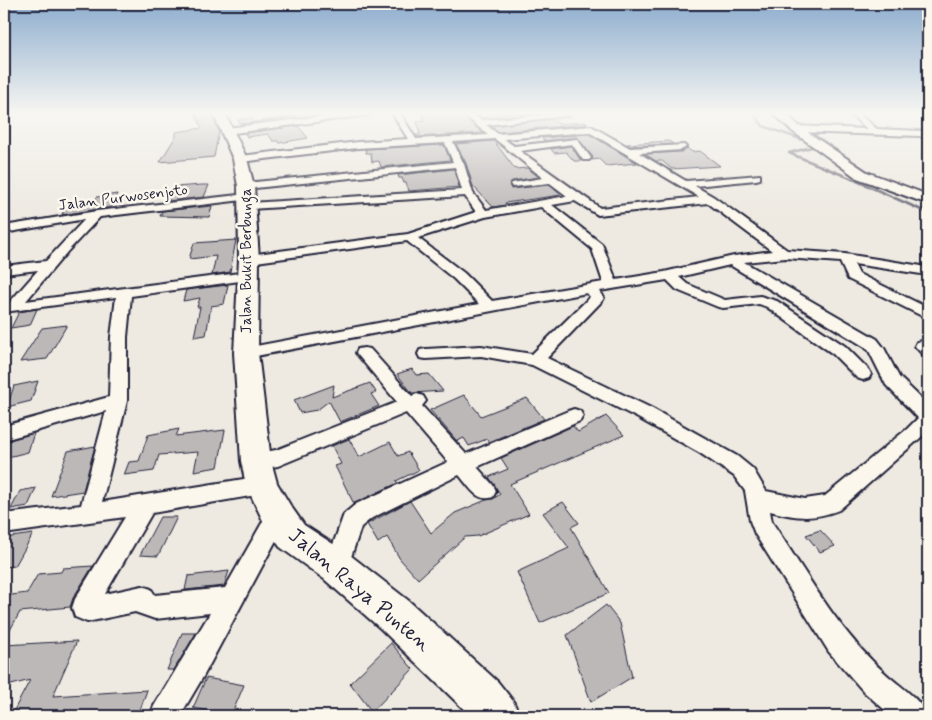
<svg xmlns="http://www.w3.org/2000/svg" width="932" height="720" font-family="Mynerve,sans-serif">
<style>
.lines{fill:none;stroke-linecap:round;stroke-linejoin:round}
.stream-far1{stroke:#716f7c;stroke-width:2.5}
.stream{stroke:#716f7c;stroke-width:3}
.building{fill:#bcb8b8;stroke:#22223b}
.street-casing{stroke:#22223b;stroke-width:4}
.secondary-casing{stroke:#22223b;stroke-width:4}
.primary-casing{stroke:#22223b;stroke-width:4}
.street{fill:#fbf7ec;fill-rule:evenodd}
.secondary{fill:#fbf7ec;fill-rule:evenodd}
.primary{fill:#fbf7ec;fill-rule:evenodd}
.labels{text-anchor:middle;stroke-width:5;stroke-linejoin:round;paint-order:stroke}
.far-street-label{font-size:15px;fill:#22223b;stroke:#fbf7ec}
.near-street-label{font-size:21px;fill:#22223b;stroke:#fbf7ec}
</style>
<rect width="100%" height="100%" fill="#eeeae2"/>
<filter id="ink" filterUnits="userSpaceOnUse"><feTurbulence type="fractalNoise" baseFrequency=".02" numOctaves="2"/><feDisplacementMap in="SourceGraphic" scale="10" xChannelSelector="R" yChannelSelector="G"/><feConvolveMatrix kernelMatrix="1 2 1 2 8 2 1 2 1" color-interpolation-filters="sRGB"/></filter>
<g filter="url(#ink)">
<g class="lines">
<g class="stream-far1">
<polyline points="753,113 763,126 809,142"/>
<polyline points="819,145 789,153 860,182"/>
</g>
<polyline class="stream" points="857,181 928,213"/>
</g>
<g class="building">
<polygon points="195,113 211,113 219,131 214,157 160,162 176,136 176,132 202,128"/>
<polygon points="311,113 334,113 240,124 238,120 252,118 254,122"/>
<polygon points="427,113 460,113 483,133 417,137 416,135 420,135 417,121 424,120 421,115 428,115"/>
<polygon points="474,113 535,113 535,114 482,118"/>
<polygon points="553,119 558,124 585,122 588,124 499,132 491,126"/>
<polygon points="298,126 308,138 279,143 278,141 273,141 268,134 247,137 245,133"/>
<polygon points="589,134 637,163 606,166 599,159 592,160 593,157 577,137 544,141 542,138"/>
<polygon points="494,141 515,169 527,168 539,177 512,181 509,184 511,189 549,185 561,195 505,203 506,205 493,207 473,186 466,163 456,144"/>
<polygon points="669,141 673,144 630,146 627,144"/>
<polygon points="444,145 450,160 381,167 379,161 372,162 371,153 366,153 365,149"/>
<polygon points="571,146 581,161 574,161 566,152 554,153 551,149"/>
<polygon points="687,148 692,152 700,151 720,166 672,169 662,161 656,161 645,154 681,152"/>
<polygon points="454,169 459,187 409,191 406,183 404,183 402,178 399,178 398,175"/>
<polygon points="202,185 209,185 204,197 168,201 174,187"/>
<polygon points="117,194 112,207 62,215 66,204 95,200 97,197"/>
<polygon points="212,206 209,217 160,216 162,211"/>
<polygon points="236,240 230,272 212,275 216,256 189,259 194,243"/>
<polygon points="228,285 224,304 211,306 206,335 194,337 200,307 197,307 200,298 183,301 186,290"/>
<polygon points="37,309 30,325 11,328 19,312"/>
<polygon points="67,325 47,359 20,362 42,328"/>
<polygon points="412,369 416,375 429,374 443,391 412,393 397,374"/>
<polygon points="38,381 31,401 7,407 14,386"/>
<polygon points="370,383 376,392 371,394 379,406 340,422 329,401 317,410 300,413 294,400 334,385 332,397"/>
<polygon points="464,395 481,416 527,398 544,419 489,442 487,439 469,446 464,438 457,441 430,410"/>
<polygon points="606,416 624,435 510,484 529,514 478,536 465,537 418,579 400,559 387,537 378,543 367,524 410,501 431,533 455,513 486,500 493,499 500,494 489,477 508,469 501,458 573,426 578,432"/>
<polygon points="179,429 176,436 225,430 218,467 194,471 198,452 159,455 154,471 124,475 129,462 139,461 148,435"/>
<polygon points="34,433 28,452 4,458 6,441"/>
<polygon points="349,439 359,457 390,442 398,456 408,452 419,470 396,481 398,483 355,503 353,502 335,466 341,464 332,446"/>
<polygon points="95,446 83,491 51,496 68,451"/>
<polygon points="36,488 28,506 11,509 20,491"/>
<polygon points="563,502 579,523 571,527 609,593 540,623 517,572 569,548 543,513"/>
<polygon points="160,517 177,517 158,556 140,555"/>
<polygon points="820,530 835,546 820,552 806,535"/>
<polygon points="33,534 15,566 4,567 4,538"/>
<polygon points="93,566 73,598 70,607 20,612 4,641 4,596 27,593 38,574 61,572 63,568"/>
<polygon points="229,571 224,586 185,590 188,576"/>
<polygon points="606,605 620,623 632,677 591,702 567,635"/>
<polygon points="182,633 196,633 174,670 167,670"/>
<polygon points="77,641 53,696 147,690 138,716 11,716 30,680 4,687 4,645"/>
<polygon points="391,643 413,669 372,712 350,683"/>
<polygon points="206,678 244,685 231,716 208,716 210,711 193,708"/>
</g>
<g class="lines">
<g class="street-casing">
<g id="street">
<polygon points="350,113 373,113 369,115 226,134 222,131 226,128"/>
<path d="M 392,113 L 400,113 L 416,139 L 488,135 L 462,113 L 471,113 L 481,120 L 569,113 L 569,116 L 566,116 L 486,125 L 498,134 L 591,126 L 630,148 L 684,145 L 686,147 L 681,150 L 639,153 L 686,181 L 760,175 L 760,179 L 756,180 L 695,186 L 714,197 L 787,250 L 845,254 L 928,267 L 928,275 L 854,264 L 859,274 L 928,308 L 928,319 L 848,279 L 840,262 L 786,258 L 744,262 L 877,339 L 884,348 L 899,377 L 928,405 L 928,431 L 839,510 C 813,520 797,518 770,511 L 772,522 C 807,574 838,631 885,673 C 899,686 920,698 927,716 L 892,716 L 864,692 L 829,652 L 755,534 L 750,521 L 745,491 L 734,476 L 700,453 L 638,418 L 532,365 L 481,356 L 426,359 L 420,358 L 418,354 L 420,350 L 426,349 L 481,346 L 532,354 L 590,297 L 587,293 L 246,358 L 240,357 L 238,353 L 240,349 L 246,348 L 479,304 L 454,279 L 407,241 L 249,263 L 243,259 L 249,255 L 408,234 L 476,212 L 465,196 L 249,209 L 243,206 L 249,203 L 462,190 L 455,167 L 246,189 L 241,186 L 246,183 L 453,162 L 445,143 L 358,148 L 240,162 L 235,159 L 240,156 L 358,142 L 408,139 ZM 589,132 L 699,197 L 600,208 L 520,151 L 572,144 L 583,160 L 589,160 L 591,158 L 577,139 L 514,146 L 504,139 ZM 495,139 L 543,178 L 512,183 L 511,185 L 512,187 L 550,183 L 567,196 L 486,210 L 473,193 L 464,164 L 453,142 ZM 575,201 L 598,215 L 708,203 L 772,251 L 734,256 L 664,272 L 616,280 L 602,244 L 552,205 ZM 541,207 L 592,249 L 603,282 L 492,301 L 464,273 L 418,238 L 485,217 ZM 730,265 L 865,347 L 869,351 L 886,385 L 918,418 L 907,429 L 825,496 L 805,499 L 766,491 L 753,469 L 737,456 L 651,408 L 547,358 L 602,301 L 604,298 L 600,291 L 667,280 L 677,290 L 718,307 L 723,308 L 759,304 L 767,307 L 833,354 L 857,378 L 863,380 L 869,378 L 871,374 L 869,370 L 845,346 L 777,301 L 760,296 L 725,300 L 687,284 L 679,277 Z"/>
<polygon points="849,113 858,113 877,129 922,131 928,134 928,140 920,136 796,132 792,129 796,126 867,129"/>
<polygon points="247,194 251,195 252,197 251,199 100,217 67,252 26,301 247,272 254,276 247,280 131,296 127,337 127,401 102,502 262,476 269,479 272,485 269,491 262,494 152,513 105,594 142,586 151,589 155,595 225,588 270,509 278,506 286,509 289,516 203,677 180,716 150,716 154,706 210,613 155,619 135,612 87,622 75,617 72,608 75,599 125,517 4,534 4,514 81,505 106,411 4,440 4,426 109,397 111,337 116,297 4,312 4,304 9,303 38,270 4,274 4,266 46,261 85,219 4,233 4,226 97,211"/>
<polygon points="923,341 928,342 928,355 922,354 915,346 917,342"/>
<path d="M 364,348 L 370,349 L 412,396 L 417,394 L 423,396 L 426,401 L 422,406 L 466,454 L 568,411 L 574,409 L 580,411 L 583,416 L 580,421 L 477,467 L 493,485 L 496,491 L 493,497 C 477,503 469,486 459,475 L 372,518 L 361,527 L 345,575 L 337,578 L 329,575 L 325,567 L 344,514 L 356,504 L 448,462 L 406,413 L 278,466 L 256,469 L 249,467 L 246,461 L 249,455 L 276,450 L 397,402 L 356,353 L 358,349 Z"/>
</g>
</g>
<g class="secondary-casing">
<polygon id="secondary" points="773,113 785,113 800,127 867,172 928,195 928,204 857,178 792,131"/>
</g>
<g class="primary-casing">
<polygon id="primary" points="213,113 225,113 247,159 254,186 259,259 258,353 271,461 277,483 290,505 304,525 350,555 409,601 498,682 513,701 520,716 471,716 381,629 324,579 280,547 266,527 246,485 241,461 234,353 239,259 238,186 233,159"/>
</g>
<use href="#street" class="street"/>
<use href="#secondary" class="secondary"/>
<use href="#primary" class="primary"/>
</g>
</g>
<linearGradient id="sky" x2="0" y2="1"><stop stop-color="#8dadce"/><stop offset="0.53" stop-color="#f7f6f2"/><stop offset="1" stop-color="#f7f6f2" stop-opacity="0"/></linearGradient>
<rect width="932" height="214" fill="url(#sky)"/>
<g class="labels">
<g class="far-street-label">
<text transform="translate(123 197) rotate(-7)" y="5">Jalan Purwosenjoto</text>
<text transform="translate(246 261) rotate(-90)" y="5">Jalan Bukit Berbunga</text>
</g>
<g class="near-street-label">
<text transform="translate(360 589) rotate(40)" y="7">Jalan Raya Punten</text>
</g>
</g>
<rect width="932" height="720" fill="none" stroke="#fbf7ec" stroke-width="20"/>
<rect x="10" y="10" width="912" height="700" fill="none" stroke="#22223b" stroke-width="2" filter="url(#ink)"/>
</svg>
